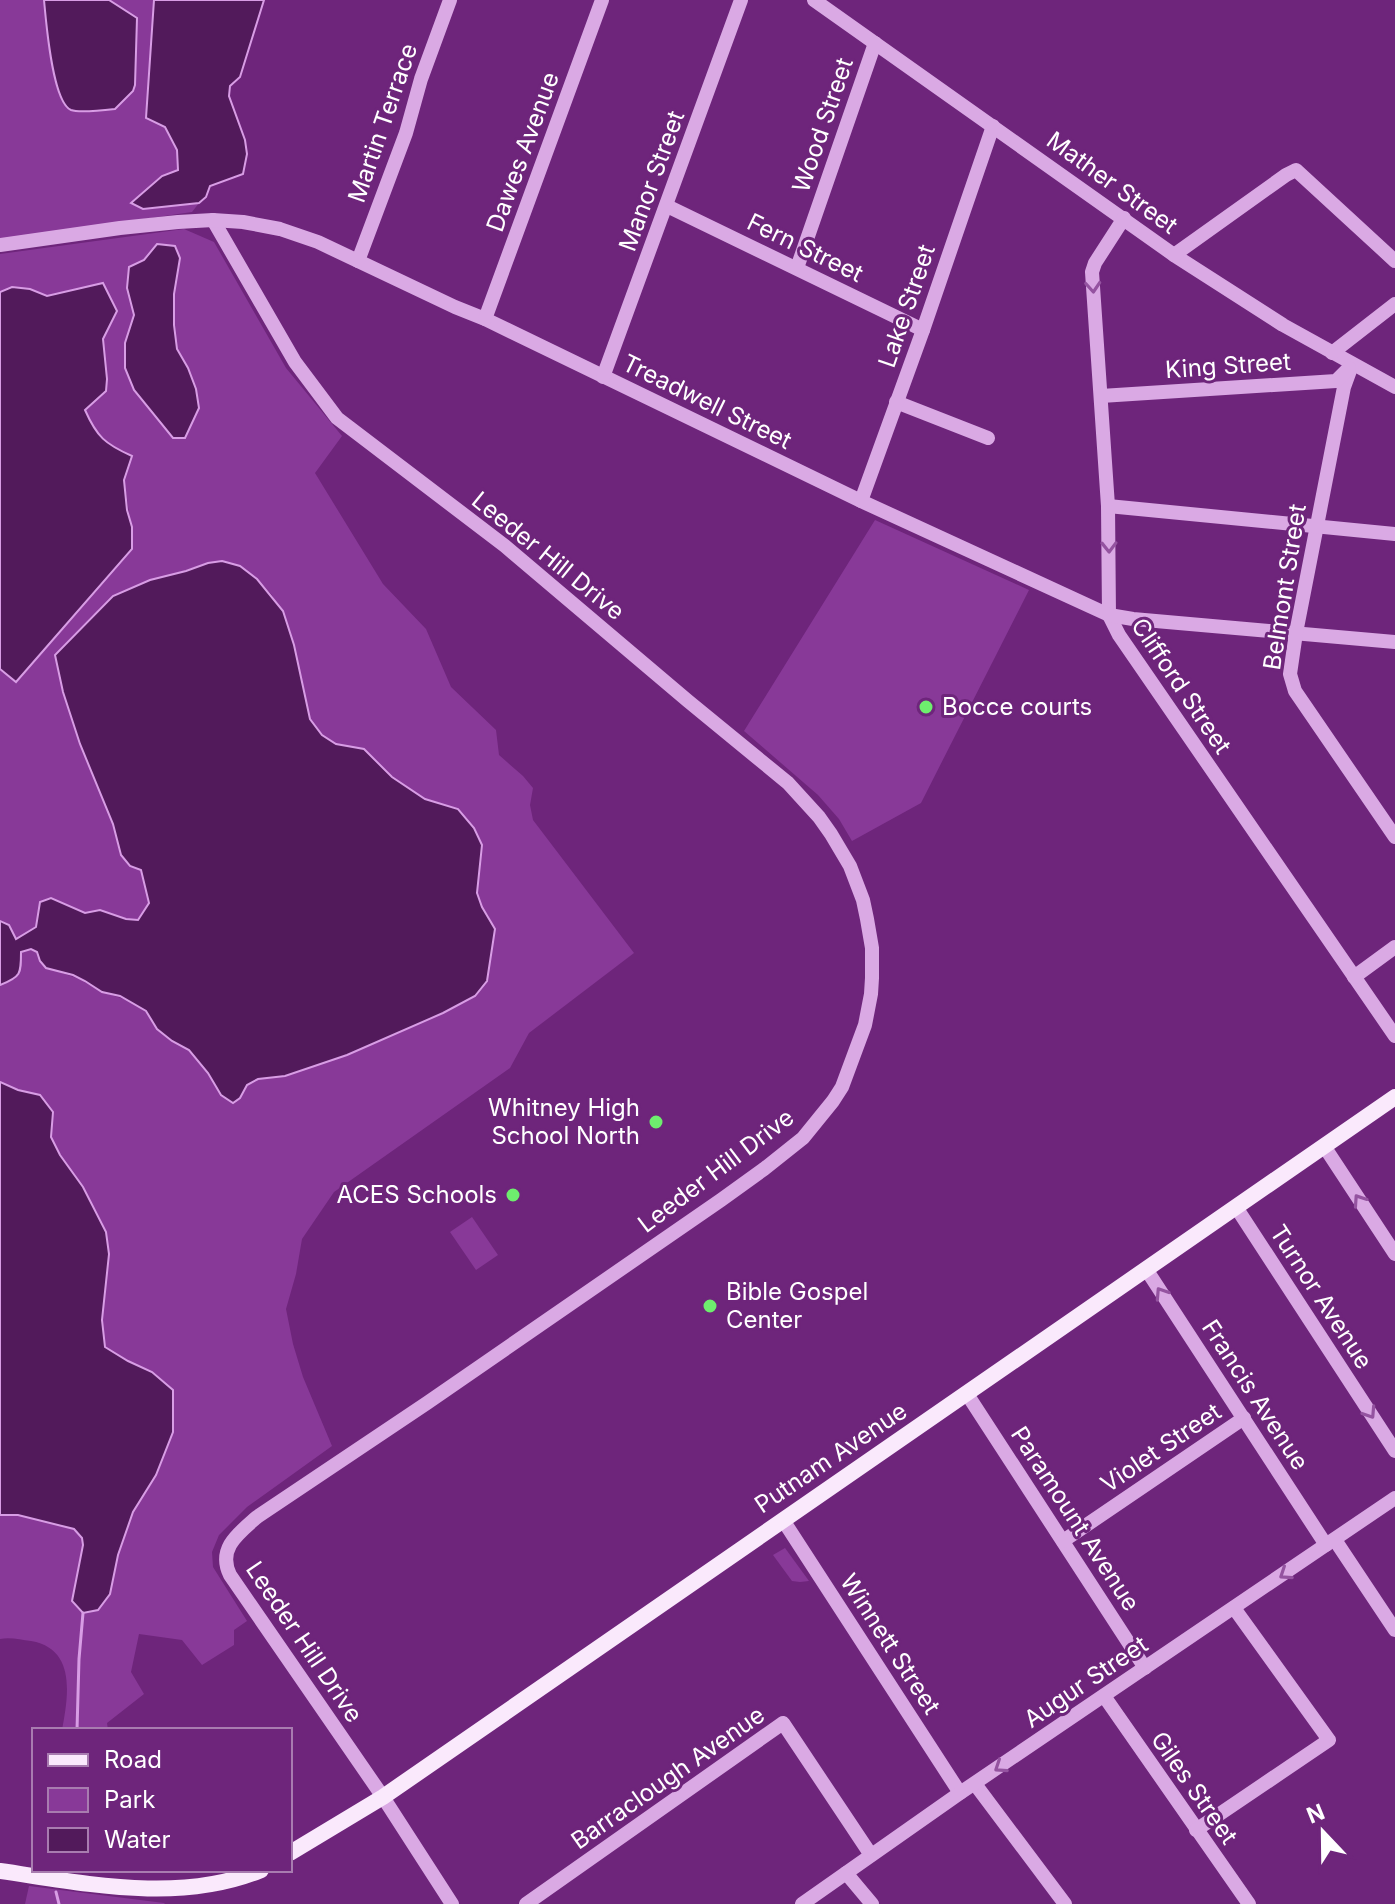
<svg xmlns="http://www.w3.org/2000/svg" width="1395" height="1904" font-family="Inter,sans-serif">
<style>
.green{fill:#883998}
.water{fill:#521a5b;stroke:#d89de5;stroke-width:2}
.lines{fill:none;stroke-linecap:round;stroke-linejoin:round}
.stream{stroke:#d89de5;stroke-width:3}
.minor{stroke:#daa9e4;stroke-width:14}
.major{stroke:#fae9fc;stroke-width:16}
.oneway{stroke:#9453a0}
.poi-dot{fill:#6eed6e;stroke:#6e257b;stroke-width:3}
.labels{text-anchor:middle;stroke-width:6;stroke-linejoin:round;paint-order:stroke}
.street-label{font-size:24px;fill:#fff;stroke:#6e257b}
.poi-label{font-size:24px;fill:#fff;stroke:#6e257b;text-anchor:start}
</style>
<rect width="100%" height="100%" fill="#6e257b"/>
<g class="green">
<path d="M 0,0 L 44,0 C 46,21 51,102 71,110 C 79,113 106,110 115,109 L 133,91 L 135,85 L 137,18 L 109,0 L 154,0 L 146,118 L 165,127 L 177,150 L 178,170 L 143,209 L 199,203 L 192,212 L 0,240 Z"/>
<path d="M 184,229 L 214,242 L 286,368 L 342,436 L 315,473 L 383,584 L 426,629 L 451,687 L 496,730 L 499,755 L 523,776 L 533,788 L 530,805 L 533,820 L 634,953 L 529,1033 L 510,1068 L 334,1192 L 302,1239 L 296,1274 L 286,1309 L 293,1344 L 303,1377 L 332,1446 L 247,1507 L 219,1535 L 212,1552 L 213,1567 L 247,1621 L 234,1630 L 234,1645 L 202,1665 L 182,1640 L 139,1634 L 131,1672 L 144,1694 L 107,1723 L 108,1730 L 62,1730 C 68,1697 77,1649 31,1641 C 21,1640 11,1637 0,1639 L 0,1515 L 18,1515 L 74,1529 L 82,1538 L 83,1545 L 72,1601 L 110,1594 L 118,1555 L 133,1512 L 156,1475 L 128,1361 L 105,1347 L 102,1320 L 106,1289 L 83,1187 L 60,1155 L 51,1137 L 53,1112 L 40,1095 L 18,1090 L 0,1082 L 0,985 L 15,979 L 21,952 L 30,949 L 37,952 L 40,961 L 62,973 L 85,981 L 102,992 L 130,1001 L 146,1011 L 157,1029 L 172,1041 L 189,1050 L 208,1073 L 221,1095 L 240,1098 L 247,1085 L 258,1079 L 285,1076 L 347,1055 L 443,1013 L 487,981 L 495,929 L 488,915 L 482,907 L 476,893 L 482,845 L 474,828 L 458,809 L 425,799 L 392,777 L 364,749 L 336,744 L 322,735 L 310,719 L 294,645 L 272,595 L 257,579 L 240,566 L 208,563 L 130,588 L 113,596 L 55,655 L 63,692 L 80,744 L 113,824 L 120,855 L 141,869 L 149,903 L 139,920 L 126,919 L 100,911 L 85,913 L 51,898 L 40,903 L 36,927 L 16,940 L 9,925 L 0,921 L 0,669 L 17,682 L 132,549 C 132,531 124,463 115,449 C 111,442 101,439 96,433 C 91,427 88,417 85,410 L 107,379 L 103,339 L 117,311 L 103,283 L 47,296 L 30,289 L 12,287 L 0,292 L 0,254 Z"/>
<polygon points="875,520 1029,590 921,803 852,841 839,819 818,795 744,731"/>
<polygon points="472,1217 498,1255 476,1270 450,1232"/>
<polygon points="785,1548 809,1581 800,1582 792,1581 773,1555"/>
<polygon points="29,1886 164,1903 165,1904 25,1904"/>
</g>
<g class="water">
<path d="M 44,0 L 109,0 L 137,18 L 135,85 L 133,91 L 115,109 C 106,110 79,113 71,110 C 52,102 46,20 44,0 Z"/>
<polygon points="154,0 264,0 240,77 230,86 229,96 245,140 247,154 243,174 210,186 206,197 199,203 143,209 131,203 162,176 178,170 177,150 165,127 146,118"/>
<polygon points="157,244 175,246 180,258 174,294 174,325 177,349 188,368 196,389 199,408 185,438 173,438 134,390 125,368 125,343 134,315 127,288 129,267 144,260"/>
<path d="M 103,283 L 117,311 L 103,339 L 107,379 L 106,391 L 85,410 C 97,437 105,444 132,456 L 124,480 L 127,510 L 132,527 L 132,549 L 16,682 L 0,669 L 0,292 L 12,287 L 30,289 L 47,296 Z"/>
<path d="M 222,561 L 240,566 L 257,579 L 283,611 L 294,645 L 310,719 L 322,735 L 336,744 L 364,749 L 392,777 L 425,799 L 458,809 L 474,828 L 482,845 L 477,893 L 482,907 L 495,929 L 487,981 L 475,996 L 443,1013 L 347,1055 L 285,1076 L 258,1079 L 247,1085 L 240,1098 L 233,1103 L 221,1095 L 208,1073 L 189,1050 L 172,1041 L 157,1029 L 146,1011 L 120,996 L 102,992 L 85,981 L 73,975 L 46,968 L 40,961 L 37,952 L 31,949 L 21,952 C 21,974 21,977 0,985 L 0,921 L 9,925 L 16,939 L 36,927 L 40,902 L 51,898 L 85,913 L 100,910 L 126,919 L 138,920 L 149,903 L 141,870 L 130,866 L 121,855 L 113,824 L 80,744 L 63,692 L 55,655 L 113,596 L 150,580 L 186,571 L 208,563 Z"/>
<polygon points="0,1082 18,1090 40,1095 53,1112 51,1137 60,1155 83,1187 106,1232 109,1254 102,1320 105,1347 128,1361 152,1372 173,1390 173,1432 156,1475 133,1512 118,1555 110,1594 98,1610 83,1613 72,1601 83,1545 82,1538 74,1529 18,1515 0,1515"/>
</g>
<g class="lines">
<g class="stream">
<polyline points="77,1730 79,1659 83,1613"/>
<polyline points="56,1892 59,1904"/>
</g>
<g class="minor">
<polyline points="814,0 1174,255 1283,325 1395,387"/>
<polyline points="667,206 923,330"/>
<polyline points="1124,218 1095,263 1092,272 1108,506 1109,615 1119,635 1395,1036"/>
<path d="M 213,220 L 295,362 L 337,418 L 505,546 L 688,701 L 788,783 L 819,817 L 831,834 L 850,866 L 863,900 L 867,919 L 872,948 L 872,978 L 871,994 L 865,1025 L 842,1087 L 833,1101 L 803,1138 L 764,1169 L 721,1200 L 427,1403 L 257,1517 C 239,1533 217,1548 230,1575 L 383,1797 L 452,1904"/>
<polyline points="0,245 120,228 178,222 213,220 243,222 280,229 318,242 455,307 485,319 861,501 1109,615 1133,619 1395,642"/>
<polyline points="1174,255 1286,175 1296,170 1395,261"/>
<polyline points="358,261 406,133 421,79 450,0"/>
<polyline points="797,268 875,43"/>
<polyline points="485,319 602,0"/>
<polyline points="1332,353 1395,304"/>
<polyline points="1352,365 1344,387 1296,633 1290,674 1295,691 1395,837"/>
<polyline points="603,377 741,0"/>
<polyline points="1101,396 1336,381 1349,368"/>
<polyline points="896,402 988,438"/>
<polyline points="861,501 923,330 993,126"/>
<polyline points="1108,506 1395,534"/>
<polyline points="1354,977 1395,947"/>
<polyline points="1324,1146 1395,1254"/>
<polyline points="1236,1207 1395,1451"/>
<polyline points="1146,1269 1326,1545"/>
<polyline points="967,1394 1145,1668"/>
<polyline points="783,1520 960,1793"/>
<polyline points="1335,1540 1395,1630"/>
<polyline points="1063,1541 1244,1418"/>
<polyline points="1104,1696 1249,1904"/>
<polyline points="975,1784 1065,1904"/>
<polyline points="1196,1830 1329,1740 1234,1608"/>
<polyline points="846,1873 872,1904"/>
<polyline points="526,1904 783,1723 871,1855"/>
<polyline points="802,1904 960,1793 1395,1498"/>
</g>
<g class="major">
<polyline points="290,1853 383,1797 1395,1097"/>
<path d="M 0,1871 C 84,1883 180,1904 261,1870"/>
</g>
</g>
<defs><path id="oneway-chevron" d="M-2-3.5L2.5 0L-2 3.5" fill="none" stroke-width="1.6" stroke-linecap="round" stroke-linejoin="round" transform="scale(2)"/></defs>
<g class="oneway">
<use href="#oneway-chevron" transform="translate(1093 287) rotate(86)"/>
<use href="#oneway-chevron" transform="translate(1109 547) rotate(89)"/>
<use href="#oneway-chevron" transform="translate(1359 1200) rotate(-124)"/>
<use href="#oneway-chevron" transform="translate(1161 1293) rotate(-123)"/>
<use href="#oneway-chevron" transform="translate(1370 1413) rotate(57)"/>
<use href="#oneway-chevron" transform="translate(1285 1574) rotate(146)"/>
<use href="#oneway-chevron" transform="translate(1000 1767) rotate(146)"/>
</g>
<g class="poi-dot">
<circle cx="926" cy="707" r="8"/>
<circle cx="656" cy="1122" r="8"/>
<circle cx="513" cy="1195" r="8"/>
<circle cx="710" cy="1306" r="8"/>
</g>
<g class="labels">
<g class="street-label">
<text transform="translate(383 123) rotate(-71)" y="8">Martin Terrace</text>
<text transform="translate(823 125) rotate(-71)" y="8">Wood Street</text>
<text transform="translate(523 152) rotate(-70)" y="8">Dawes Avenue</text>
<text transform="translate(652 181) rotate(-70)" y="8">Manor Street</text>
<text transform="translate(1112 183) rotate(36)" y="8">Mather Street</text>
<text transform="translate(805 248) rotate(26)" y="8">Fern Street</text>
<text transform="translate(907 306) rotate(-71)" y="8">Lake Street</text>
<text transform="translate(1228 366) rotate(-4)" y="8">King Street</text>
<text transform="translate(707 402) rotate(26)" y="8">Treadwell Street</text>
<text transform="translate(548 556) rotate(39)" y="8">Leeder Hill Drive</text>
<text transform="translate(1285 587) rotate(-81)" y="8">Belmont Street</text>
<text transform="translate(1181 686) rotate(56)" y="8">Clifford Street</text>
<text transform="translate(716 1171) rotate(-37)" y="8">Leeder Hill Drive</text>
<text transform="translate(1321 1297) rotate(57)" y="8">Turnor Avenue</text>
<text transform="translate(1255 1395) rotate(57)" y="8">Francis Avenue</text>
<text transform="translate(1161 1448) rotate(-34)" y="8">Violet Street</text>
<text transform="translate(831 1458) rotate(-34)" y="8">Putnam Avenue</text>
<text transform="translate(1075 1519) rotate(57)" y="8">Paramount Avenue</text>
<text transform="translate(304 1642) rotate(56)" y="8">Leeder Hill Drive</text>
<text transform="translate(890 1644) rotate(57)" y="8">Winnett Street</text>
<text transform="translate(1086 1682) rotate(-34)" y="8">Augur Street</text>
<text transform="translate(668 1778) rotate(-35)" y="8">Barraclough Avenue</text>
<text transform="translate(1194 1788) rotate(55)" y="8">Giles Street</text>
</g>
<g class="poi-label">
<text x="942" y="715">Bocce courts</text>
<text x="640" y="1116" text-anchor="end">Whitney High<tspan x="640" dy="28">School North</tspan></text>
<text x="497" y="1203" text-anchor="end">ACES Schools</text>
<text x="726" y="1300">Bible Gospel<tspan x="726" dy="28">Center</tspan></text>
</g>
</g>
<rect x="32" y="1728" width="260" height="144" fill="#6e257b" stroke="#a87cb0" stroke-width="2"/>
<rect x="48" y="1754" width="40" height="12" fill="#fae9fc" stroke="#a87cb0" stroke-width="2"/>
<text x="104" y="1768" font-size="24" fill="#ffffff">Road</text>
<rect x="48" y="1788" width="40" height="24" fill="#883998" stroke="#a87cb0" stroke-width="2"/>
<text x="104" y="1808" font-size="24" fill="#ffffff">Park</text>
<rect x="48" y="1828" width="40" height="24" fill="#521a5b" stroke="#a87cb0" stroke-width="2"/>
<text x="104" y="1848" font-size="24" fill="#ffffff">Water</text>
<g transform="translate(1323 1832) rotate(338)" stroke="#6e257b" stroke-width="6" paint-order="stroke">
<path d="M0-6L14 30L0 20L-14 30Z" fill="#ffffff"/>
<text y="-12" font-size="22" font-weight="bold" text-anchor="middle" fill="#ffffff">N</text>
</g>
</svg>
